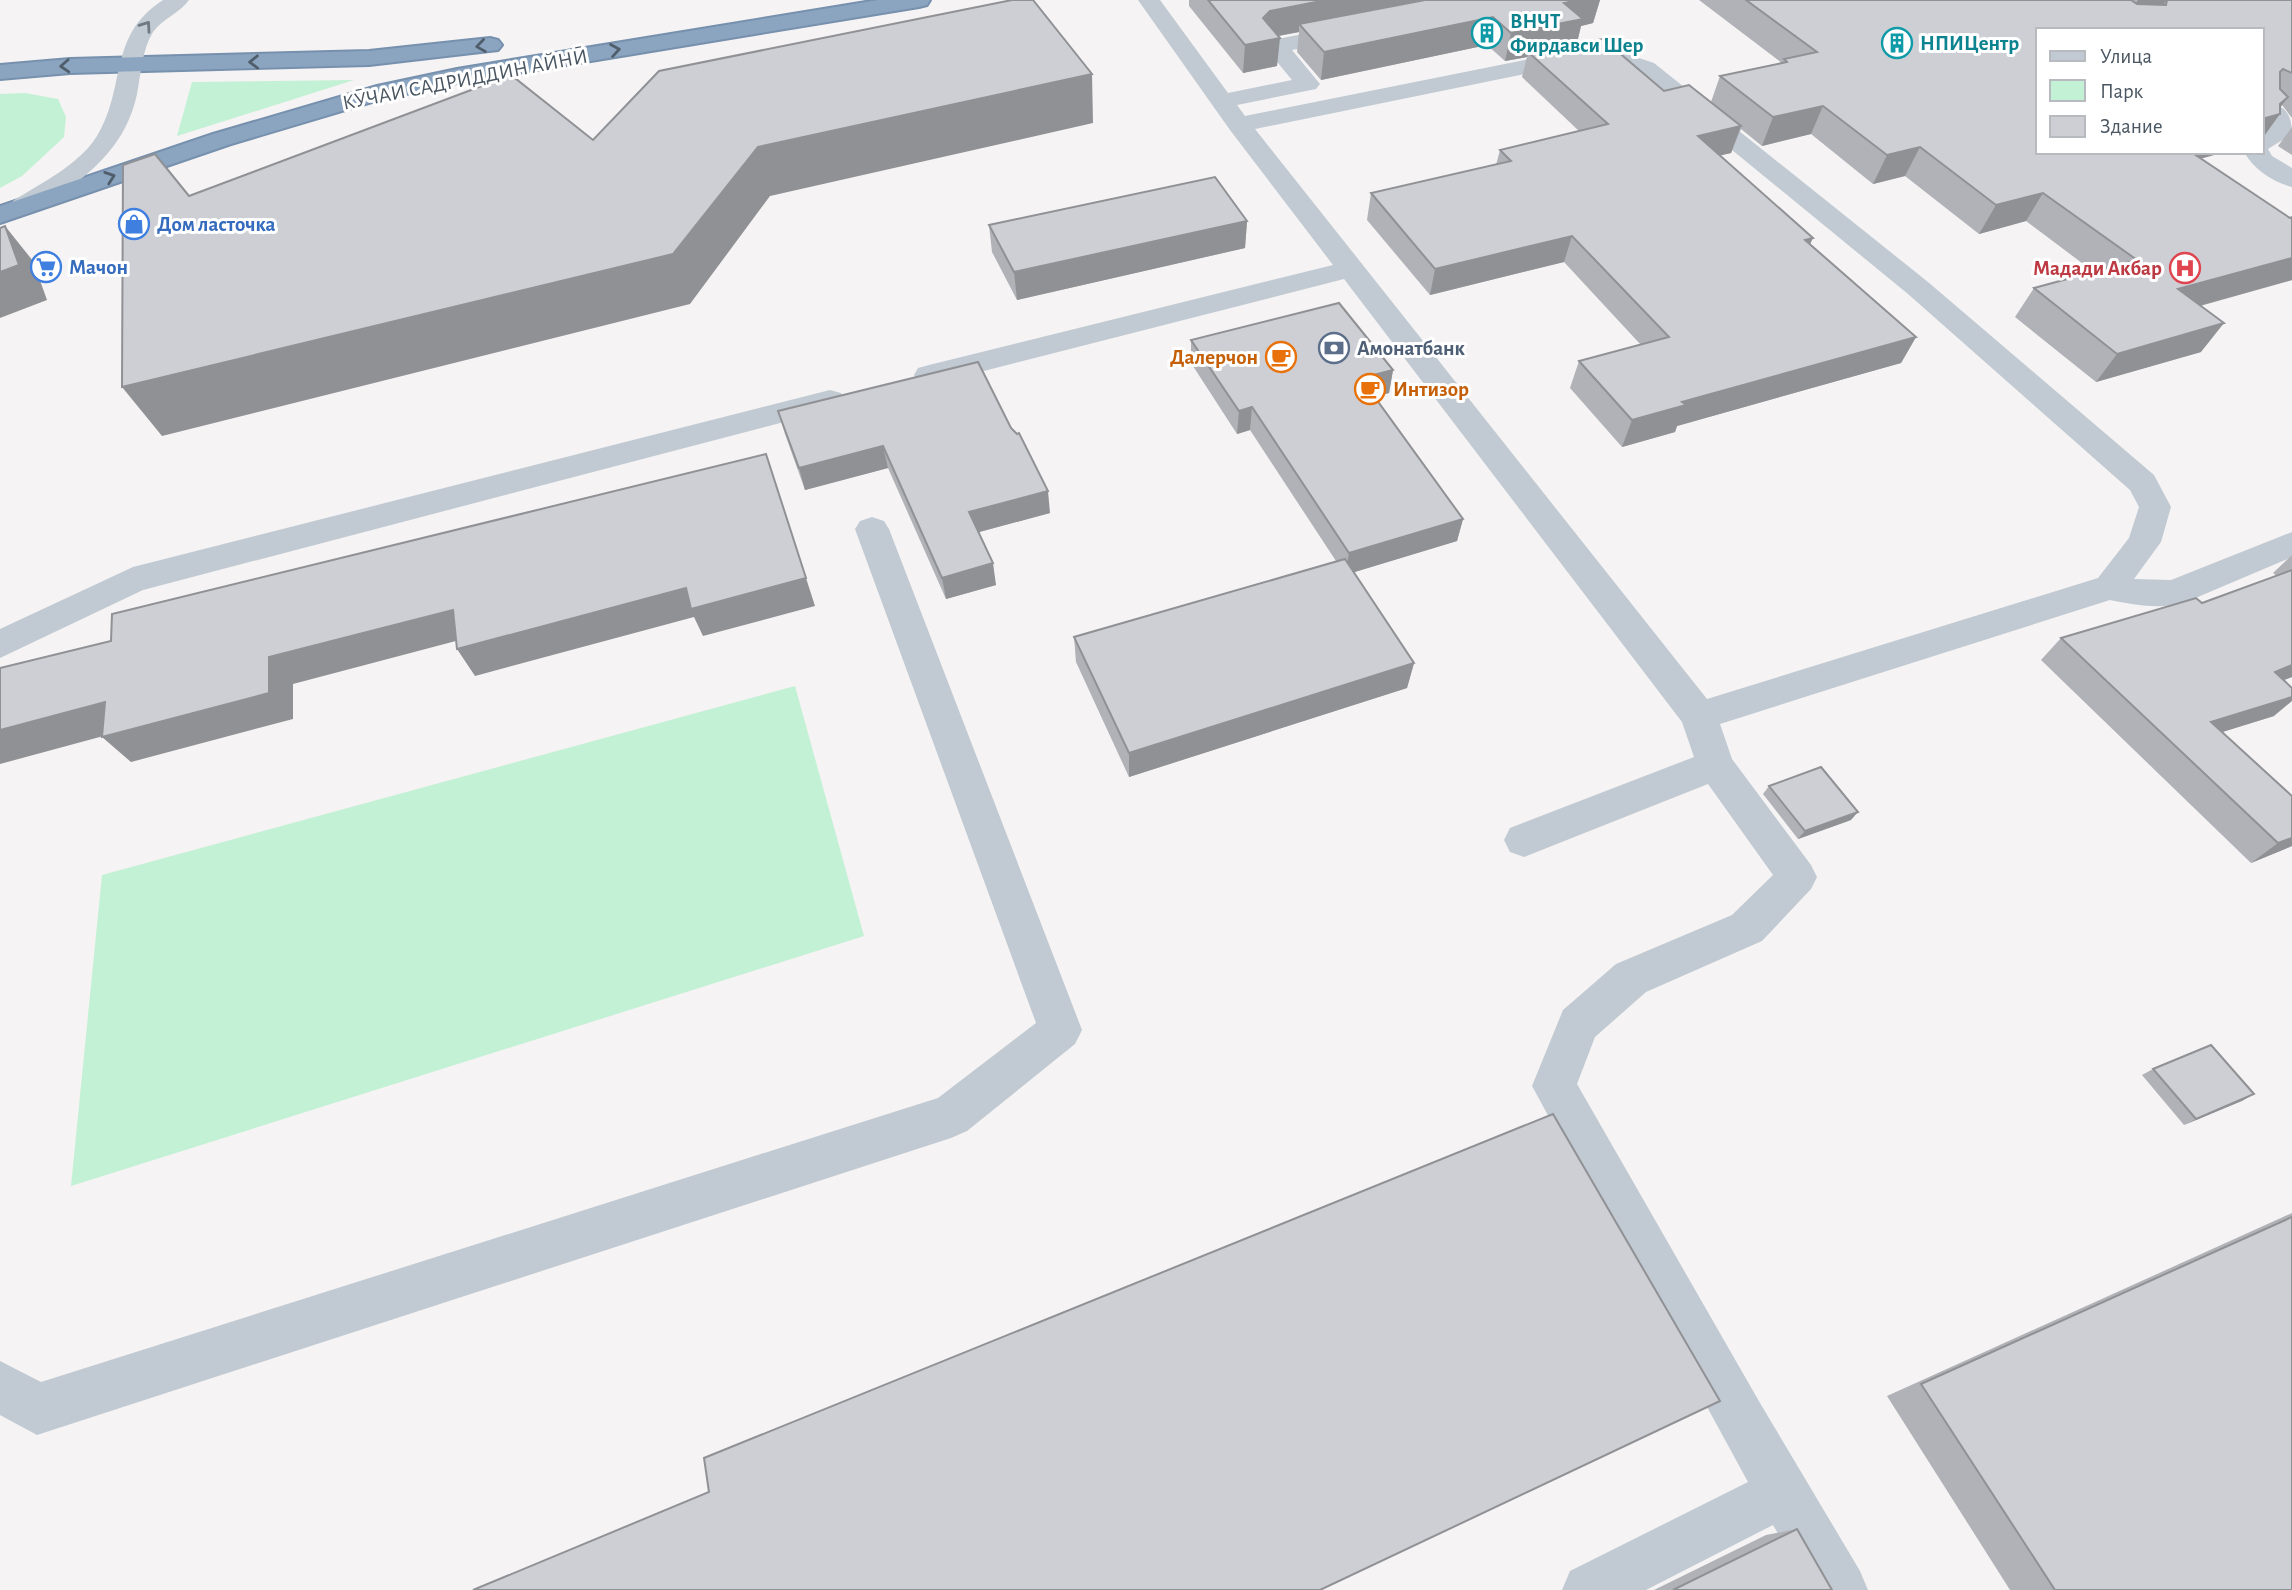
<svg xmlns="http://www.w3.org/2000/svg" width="2292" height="1590" font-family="'Alegreya Sans',sans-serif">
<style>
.green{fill:#c3f1d5}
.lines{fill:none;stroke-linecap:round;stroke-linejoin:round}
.highway-casing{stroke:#7690ad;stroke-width:4}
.minor{fill:#c1cad2;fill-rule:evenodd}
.highway{fill:#8ba5c1;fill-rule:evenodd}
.wall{fill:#b0b2b7}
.shaded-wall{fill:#909195}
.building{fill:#cdcfd5;stroke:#909195;stroke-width:2}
.oneway{stroke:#6e7983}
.oneway2{stroke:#505e6b}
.labels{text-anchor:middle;stroke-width:6;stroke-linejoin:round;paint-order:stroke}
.far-culture-label{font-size:21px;font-weight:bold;fill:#0d838f;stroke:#fff;text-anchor:start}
.far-street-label{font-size:21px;fill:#4a5661;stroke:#fff}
.far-shop-label{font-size:21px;font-weight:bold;fill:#366cbe;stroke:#fff;text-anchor:start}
.far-health-label{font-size:21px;font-weight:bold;fill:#be3a42;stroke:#fff;text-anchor:end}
.far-service-label{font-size:21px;font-weight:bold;fill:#4e5e75;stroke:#fff;text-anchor:start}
.far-food-label{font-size:21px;font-weight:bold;fill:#c56008;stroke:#fff;text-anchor:end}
</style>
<rect width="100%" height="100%" fill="#f5f3f3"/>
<g class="green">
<polygon points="354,80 177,136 192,82"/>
<polygon points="25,93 58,99 66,117 64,137 22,176 0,188 0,94"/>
<polygon points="795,686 864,936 71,1186 102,875"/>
</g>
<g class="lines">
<g class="highway-casing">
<g id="highway">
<polygon points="878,0 930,0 927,5 919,7 457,83 382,99 231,144 0,223 0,206 213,134 377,86 457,69"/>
<polygon points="490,38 498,40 502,45 498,50 369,65 70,73 0,79 0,65 70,59 369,51"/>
</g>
</g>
<g class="minor">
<path d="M 163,0 L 189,0 C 180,13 163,18 153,32 C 142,50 141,73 137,94 C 127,142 95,171 56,197 C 42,206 30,217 13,213 L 9,207 L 13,201 C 41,183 79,165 97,136 C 127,87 107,36 163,0 Z"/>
<path d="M 1138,0 L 1160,0 L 1228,93 L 1292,80 L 1264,46 L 1268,41 L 1348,25 L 1356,27 L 1359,32 L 1356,37 L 1292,50 L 1320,84 L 1316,89 L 1237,105 L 1245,116 L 1589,47 L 1615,50 L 1654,63 L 1928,282 L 2154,475 L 2171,507 L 2161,542 L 2134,579 L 2171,580 L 2292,532 L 2292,557 L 2186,602 C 2161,610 2135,605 2110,600 L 1720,724 L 1732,759 L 1811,865 L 1817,877 L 1811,889 L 1762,941 L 1646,992 L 1595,1037 L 1577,1084 L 1760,1403 L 1860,1571 L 1868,1590 L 1811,1590 L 1773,1525 L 1646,1590 L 1562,1590 L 1570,1571 L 1748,1482 L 1532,1086 L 1563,1010 L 1616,964 L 1732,915 L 1773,875 L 1708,784 L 1524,857 L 1510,852 L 1504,840 L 1510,828 L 1694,757 L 1682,722 L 1344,279 L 929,385 L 918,382 L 914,375 L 918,368 L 929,365 L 1333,265 L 1230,130 ZM 1589,61 L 1611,64 L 1638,73 L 1908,294 L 2130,490 L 2139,507 L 2129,538 L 2098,578 L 1707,699 L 1255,129 Z"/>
<path d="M 2262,100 C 2284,105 2292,112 2292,134 L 2268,149 L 2272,156 L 2292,168 L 2292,187 C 2273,182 2254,170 2244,152 L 2262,152 L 2262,132 L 2272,125 L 2262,117 Z"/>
<polygon points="830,390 841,393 845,400 841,407 143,590 0,658 0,629 133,567"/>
<polygon points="872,517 884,521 889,529 1082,1030 1075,1044 967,1131 951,1138 37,1435 0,1415 0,1361 41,1382 938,1098 1036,1023 855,529 860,521"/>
</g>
<use href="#highway" class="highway"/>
</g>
<g class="wall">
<polygon points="1189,0 1600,0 1593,23 1581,26 1577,43 1664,91 1711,102 1720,76 1782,63 1699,0 2292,0 2292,118 2282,105 2201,159 2290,218 2292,217 2292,280 2200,306 2201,352 2096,382 2015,317 2034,288 2094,272 2026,221 1979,234 1905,176 1873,184 1811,134 1762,146 1741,129 1731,153 1720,155 1810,244 1916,337 1901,363 1677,426 1675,432 1622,447 1570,388 1579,361 1641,345 1564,262 1430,295 1367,220 1371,193 1496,165 1500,150 1579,131 1522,77 1527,57 1505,61 1487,45 1321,80 1297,52 1299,32 1278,36 1277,66 1243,73 1189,6"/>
<polygon points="2292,127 2292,155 2278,146"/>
<polygon points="1247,221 1245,248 1017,300 992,252 989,225"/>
<polygon points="1191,340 1393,370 1389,393 1374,397 1463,519 1457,541 1354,572 1414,663 1407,688 1129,777 1076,662 1074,637 1336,561 1250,430 1237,434 1191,363"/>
<polygon points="978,362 1050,513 979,532 996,585 946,599 888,468 805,490 785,434 778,411"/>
<polygon points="2292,555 2292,677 2284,680 2274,716 2222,732 2292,846 2251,863 2041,660 2061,638 2202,603 2277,576 2273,573"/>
<polygon points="1769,786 1851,820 1798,839 1763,794"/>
<polygon points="2153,1069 2254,1094 2184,1125 2142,1075"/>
<polygon points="2292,1213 2292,1590 2010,1590 1887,1396"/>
<polygon points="1797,1529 1832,1590 1654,1590 1766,1535"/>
</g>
<g class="shaded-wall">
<polygon points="1326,0 1464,0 1299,24 1299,32 1267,38 1280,38 1277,66 1243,73 1245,45 1270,11"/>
<polygon points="1572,0 1600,0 1593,23 1581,26 1576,47 1528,52 1527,57 1505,61 1511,33 1564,3"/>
<polygon points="2138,0 2167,0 2164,4 2130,12"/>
<polygon points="1493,17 1487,45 1321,80 1324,52"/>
<polygon points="1092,74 1093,123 770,196 690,304 162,436 122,387 758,147"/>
<polygon points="2288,97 2274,116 2280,114 2262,139 2262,119"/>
<polygon points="1823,106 1811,134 1762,146 1773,117"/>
<polygon points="1741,126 1731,153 1689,163 1698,136"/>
<polygon points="1920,147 1905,176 1873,184 1887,155"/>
<polygon points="2170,152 2225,152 2157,171"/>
<polygon points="2043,193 2026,221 1979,234 1996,205"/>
<polygon points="1247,221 1245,248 1017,300 1014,272"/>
<polygon points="5,226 33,261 47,300 0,318 0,272"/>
<polygon points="1572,236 1564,262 1430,295 1435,269"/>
<polygon points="1813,238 1801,264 1805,240"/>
<polygon points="2292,258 2292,280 2156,318 2178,289"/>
<polygon points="2224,323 2201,352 2096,382 2117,354"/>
<polygon points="1916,337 1901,363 1677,426 1675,432 1622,447 1632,420 1682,402"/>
<polygon points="1393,370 1389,393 1357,401 1361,378"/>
<polygon points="1252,407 1250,430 1237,434 1239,411"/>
<polygon points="883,446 888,468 805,490 799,468"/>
<polygon points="1048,491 1050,513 972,534 969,512"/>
<polygon points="1463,519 1457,541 1345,575 1349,553"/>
<polygon points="993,563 996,585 946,599 942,578"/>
<polygon points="806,578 815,606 703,636 694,617 475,676 457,649 686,588"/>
<polygon points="453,610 471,637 293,684 293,719 131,762 102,737 269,657"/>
<polygon points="1414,663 1407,688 1129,777 1129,753"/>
<polygon points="2292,665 2292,677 2250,693 2275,672"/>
<polygon points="2292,697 2292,701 2274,716 2187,743 2211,722"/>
<polygon points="105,702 133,728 0,764 0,730"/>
<polygon points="1858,812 1851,820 1798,839 1805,831"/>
<polygon points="2292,838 2292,846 2251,863 2278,843"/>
<polygon points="2254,1094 2242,1101 2184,1125 2196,1119"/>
</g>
<g class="building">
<polygon points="1012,0 1033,0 1092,74 758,147 673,254 122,387 123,165 155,154 189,196 511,75 593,140 659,71"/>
<polygon points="1208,0 1326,0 1270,11 1263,18 1280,38 1245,45"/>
<polygon points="1425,0 1579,0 1564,3 1583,19 1511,33 1493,17 1324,52 1299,24"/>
<polygon points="1746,0 2131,0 2137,4 2166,5 2167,0 2292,0 2292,73 2283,69 2280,72 2280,89 2288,97 2280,104 2280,114 2262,119 2262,30 2038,30 2038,152 2191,152 2290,218 2292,217 2292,258 2178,289 2224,323 2117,354 2034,288 2137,260 2043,193 1996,205 1920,147 1887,155 1823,106 1773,117 1720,76 1787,62 1784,59 1817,52"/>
<polygon points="1603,39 1664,91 1689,85 1741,126 1698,136 1813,238 1805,240 1916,337 1682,402 1686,405 1632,420 1579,361 1669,337 1572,236 1435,269 1371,193 1511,161 1500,150 1608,124 1528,52"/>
<polygon points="1215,177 1247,221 1014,272 989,225"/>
<polygon points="5,226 19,265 0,272 0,228"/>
<polygon points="1339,303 1393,370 1361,378 1463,519 1349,553 1252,407 1239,411 1191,340"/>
<polygon points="978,362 1011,428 1017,434 1019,433 1048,491 969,512 993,563 942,578 883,446 799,468 778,411"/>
<polygon points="766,454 806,578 691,609 686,588 457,649 453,610 269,657 269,693 102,737 105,702 0,730 0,668 111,641 112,614"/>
<polygon points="1345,559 1414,663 1129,753 1074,637"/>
<polygon points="2292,570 2292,665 2275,672 2292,688 2292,697 2211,722 2292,796 2292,838 2278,843 2061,638 2196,598 2202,603"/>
<polygon points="1821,767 1858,812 1805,831 1769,786"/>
<polygon points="2211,1045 2254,1094 2196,1119 2153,1069"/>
<polygon points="1553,1114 1720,1401 1320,1590 473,1590 709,1492 704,1458"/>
<polygon points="2292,1217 2292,1590 2055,1590 1921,1384"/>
<polygon points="1797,1529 1832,1590 1673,1590"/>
</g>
<defs><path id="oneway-chevron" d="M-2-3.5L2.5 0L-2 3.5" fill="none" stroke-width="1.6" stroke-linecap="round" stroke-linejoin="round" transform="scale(1.75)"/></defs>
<use class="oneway" href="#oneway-chevron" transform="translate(146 26) rotate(-55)"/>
<g class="oneway2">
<use href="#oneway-chevron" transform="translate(481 46) rotate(172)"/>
<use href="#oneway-chevron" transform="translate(615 50) rotate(-9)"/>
<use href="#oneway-chevron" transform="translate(254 62) rotate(179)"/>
<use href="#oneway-chevron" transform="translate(65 66) rotate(177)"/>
<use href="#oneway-chevron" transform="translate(110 177) rotate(-19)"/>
</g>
<defs>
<g id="building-ring" transform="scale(1.575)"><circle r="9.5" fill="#fff" stroke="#0f9aa8" stroke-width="1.5"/><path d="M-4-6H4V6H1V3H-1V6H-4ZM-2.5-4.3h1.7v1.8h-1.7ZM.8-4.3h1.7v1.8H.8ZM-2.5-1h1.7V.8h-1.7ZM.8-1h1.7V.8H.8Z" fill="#0f9aa8"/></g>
<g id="shop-ring" transform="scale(1.575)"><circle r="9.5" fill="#fff" stroke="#3f7fe0" stroke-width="1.5"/><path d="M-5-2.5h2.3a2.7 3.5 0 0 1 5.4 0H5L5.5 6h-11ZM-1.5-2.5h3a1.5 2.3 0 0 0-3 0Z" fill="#3f7fe0"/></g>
<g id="supermarket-ring" transform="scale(1.575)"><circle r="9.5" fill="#fff" stroke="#3f7fe0" stroke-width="1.5"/><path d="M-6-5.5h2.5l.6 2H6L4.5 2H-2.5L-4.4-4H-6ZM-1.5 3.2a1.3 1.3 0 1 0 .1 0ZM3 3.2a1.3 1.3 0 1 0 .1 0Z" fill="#3f7fe0"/></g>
<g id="hospital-ring" transform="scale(1.575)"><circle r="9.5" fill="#fff" stroke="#e0444e" stroke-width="1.5"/><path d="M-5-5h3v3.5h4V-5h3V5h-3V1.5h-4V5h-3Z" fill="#e0444e"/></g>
<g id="bank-ring" transform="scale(1.575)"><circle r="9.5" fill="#fff" stroke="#5c6f8a" stroke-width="1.5"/><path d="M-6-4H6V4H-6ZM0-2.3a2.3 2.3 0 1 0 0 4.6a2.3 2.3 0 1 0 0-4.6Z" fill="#5c6f8a"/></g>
<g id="cafe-ring" transform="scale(1.575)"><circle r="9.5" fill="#fff" stroke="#e8710a" stroke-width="1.5"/><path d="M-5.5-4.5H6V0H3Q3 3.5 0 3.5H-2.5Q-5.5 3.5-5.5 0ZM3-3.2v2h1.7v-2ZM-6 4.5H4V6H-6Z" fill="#e8710a"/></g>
</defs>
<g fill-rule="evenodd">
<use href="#building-ring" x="1487" y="33"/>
<use href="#building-ring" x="1897" y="43"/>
<use href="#shop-ring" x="134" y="224"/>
<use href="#supermarket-ring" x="46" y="267"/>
<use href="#hospital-ring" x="2185" y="268"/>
<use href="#bank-ring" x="1334" y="348"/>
<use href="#cafe-ring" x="1281" y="357"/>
<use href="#cafe-ring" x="1370" y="389"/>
</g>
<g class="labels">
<g class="far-culture-label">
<text x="1510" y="28">ВНЧТ<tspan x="1510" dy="24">Фирдавси Шер</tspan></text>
<text x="1920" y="50">НПИЦентр</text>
</g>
<g class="far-street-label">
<text transform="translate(465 79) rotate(-11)" y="7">КӮЧАИ САДРИДДИН АЙНӢ</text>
</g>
<g class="far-shop-label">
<text x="157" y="231">Дом ласточка</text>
<text x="69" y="274">Мачон</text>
</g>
<g class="far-health-label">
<text x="2162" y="275">Мадади Акбар</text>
</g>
<g class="far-service-label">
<text x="1357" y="355">Амонатбанк</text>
</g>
<g class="far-food-label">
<text x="1258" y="364">Далерчон</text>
<text x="1393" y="396" text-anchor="start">Интизор</text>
</g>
</g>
<rect x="2036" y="28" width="228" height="126" fill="#ffffff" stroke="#b7bbc0" stroke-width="2"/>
<rect x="2050" y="51" width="35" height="10" fill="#c1cad2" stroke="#b7bbc0" stroke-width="2"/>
<text x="2100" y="63" font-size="21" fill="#4a5661">Улица</text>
<rect x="2050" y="80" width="35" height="21" fill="#c3f1d5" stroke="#b7bbc0" stroke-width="2"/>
<text x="2100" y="98" font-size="21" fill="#4a5661">Парк</text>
<rect x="2050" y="116" width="35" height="21" fill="#cdcfd5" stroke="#b7bbc0" stroke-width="2"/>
<text x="2100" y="133" font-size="21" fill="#4a5661">Здание</text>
</svg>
